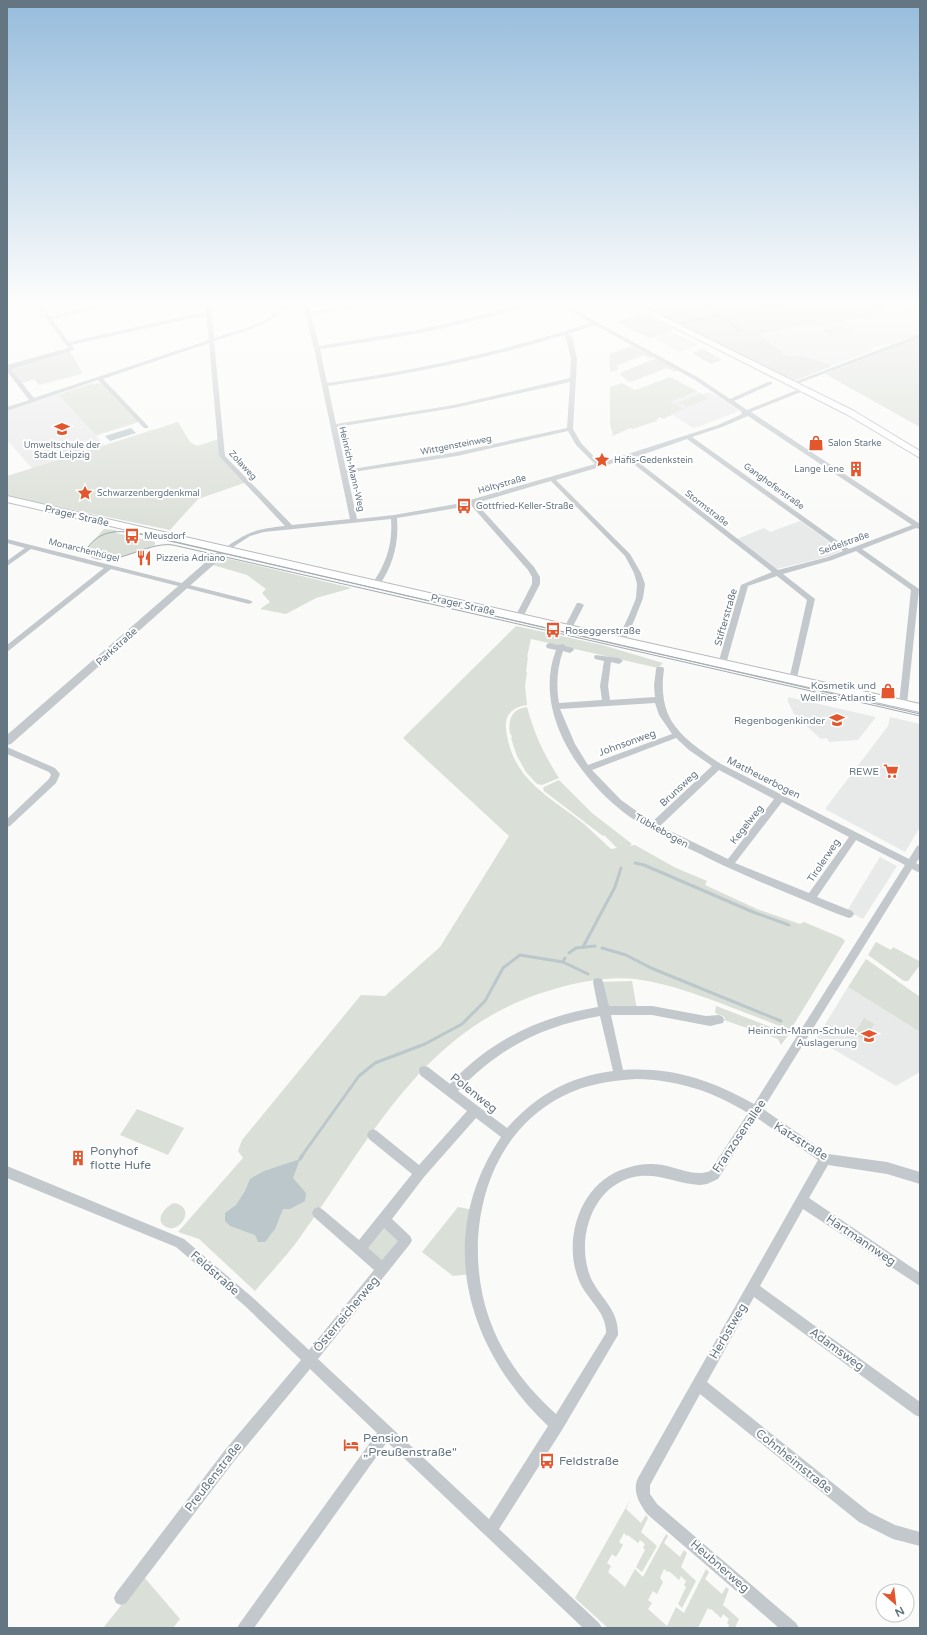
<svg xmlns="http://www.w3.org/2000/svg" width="927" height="1635" font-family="'Varela Round',sans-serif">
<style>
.built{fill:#e8e9e9}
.green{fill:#dadfd7}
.water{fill:#bbc7cb}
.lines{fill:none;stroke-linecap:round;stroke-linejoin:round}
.stream-far1{stroke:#bbc7cb;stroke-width:3}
.stream{stroke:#bbc7cb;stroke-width:3.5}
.secondary-casing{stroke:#b3babf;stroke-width:2}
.primary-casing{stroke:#b5babe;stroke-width:2}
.minor{fill:#c3c8cc;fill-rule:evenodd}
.tertiary{fill:#c3c8cc;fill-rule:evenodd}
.secondary{fill:#fff;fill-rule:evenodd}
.primary{fill:#fff;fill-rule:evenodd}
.tram{stroke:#a2aab0;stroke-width:1}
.labels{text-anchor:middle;stroke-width:4;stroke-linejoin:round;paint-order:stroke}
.far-poi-label{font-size:9px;fill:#657683;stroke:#fff;text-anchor:start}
.far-street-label{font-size:9px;fill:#657683;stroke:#fff}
.street-label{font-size:10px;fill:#657683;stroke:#fff}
.poi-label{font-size:10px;fill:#657683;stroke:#fff;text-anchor:end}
.near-street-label{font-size:12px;fill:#657683;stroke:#fff}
.near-poi-label{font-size:12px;fill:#657683;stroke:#fff;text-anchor:start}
</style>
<rect width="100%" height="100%" fill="#fafaf8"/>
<g class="built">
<polygon points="920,305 920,334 894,343 870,348 871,351 832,366 805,356 787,356 758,334 803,326 809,327 874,316 875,313"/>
<polygon points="670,331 698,345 680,352 653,337"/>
<polygon points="91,383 102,383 139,422 96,436 104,445 32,468 7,440 7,411"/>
<polygon points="697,391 703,394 708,392 719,397 739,411 698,427 693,428 671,414 671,402"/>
<polygon points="800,521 838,548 840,551 830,556 777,569 737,539 764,528 770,532"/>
<polygon points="788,697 876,717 858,740 829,742 827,738 821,739 802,722 794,714 788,702"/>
<polygon points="890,717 920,724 920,827 905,852 825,809 888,726"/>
<polygon points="880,857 897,866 863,919 847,911"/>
<polygon points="848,987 920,1032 920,1072 896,1086 816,1039"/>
</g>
<g class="green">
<polygon points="636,304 875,304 885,311 875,313 874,316 809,327 803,326 759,334 787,356 805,356 832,366 794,381"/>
<polygon points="641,313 674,329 650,338 617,322"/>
<polygon points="843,326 851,332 831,336 823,330"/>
<polygon points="920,338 920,427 825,374"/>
<polygon points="632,346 654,357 651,359 644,355 616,366 619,369 610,372 609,354"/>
<polygon points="703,349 722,360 711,364 692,353"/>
<polygon points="67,351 70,351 82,372 81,374 39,385 34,379 22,383 11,368"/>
<polygon points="657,358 678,370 675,372 667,368 630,382 620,375 622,372"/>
<polygon points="670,377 697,391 671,402 684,409 671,414 672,415 663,419 660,417 657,419 657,421 632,429 630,428 613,436 610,424 610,387 622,383 635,390"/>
<polygon points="92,384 101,384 138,422 96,435 59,395"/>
<polygon points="700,394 708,398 686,407 678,403"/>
<polygon points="178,422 190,442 197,446 219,439 222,456 247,482 198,499 170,530 7,496 7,476"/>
<polygon points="78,445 82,450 53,459 49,455"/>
<path d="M 104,529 L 116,530 L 116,533 L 155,542 L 155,545 C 144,549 84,575 88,547 Z"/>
<polygon points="221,557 352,588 316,598 286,614 260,609 270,602 262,593 266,589 247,575 213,565"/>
<path d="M 516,626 L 602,645 L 663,663 L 658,668 L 531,639 L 527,657 L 528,657 L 526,672 L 527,672 L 525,686 L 527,705 C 514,707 504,714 506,729 C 512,780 548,795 584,824 C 593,832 602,841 611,849 L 617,848 L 604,835 L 603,836 L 544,791 L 543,788 L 544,787 L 559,780 L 592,813 L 632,844 L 629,846 L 635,845 L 676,868 L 707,881 L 705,885 L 757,909 L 800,924 L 804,922 L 842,938 L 845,941 L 791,1029 C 776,1026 761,1018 746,1013 C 710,999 673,984 635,979 C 609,976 575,982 551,990 C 424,1027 372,1137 301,1236 C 287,1256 270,1273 255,1291 L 199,1239 L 178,1232 L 243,1158 L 238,1151 L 242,1140 L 361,995 L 385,996 L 440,947 L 509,836 L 403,738 Z"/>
<path d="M 527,707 C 534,733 544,755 559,778 L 542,785 L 537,784 L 526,772 L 517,756 L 511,738 L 512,738 L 511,734 L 510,734 C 508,720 511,709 527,707 Z"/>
<polygon points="876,942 891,950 893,947 919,961 920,960 920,965 908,981 904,981 868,955"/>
<polygon points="866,959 920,997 920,1032 848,987"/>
<polygon points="632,981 637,1010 605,1010 598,982"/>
<polygon points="716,1006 789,1034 781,1045 778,1039 724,1020 725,1017 715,1013"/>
<polygon points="864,1018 874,1024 864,1040 854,1034"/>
<polygon points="137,1109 184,1128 168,1155 120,1135"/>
<path d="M 174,1203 C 197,1207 180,1234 166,1227 C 153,1220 166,1206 174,1203 Z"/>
<polygon points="458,1207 474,1210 472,1274 453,1276 422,1252"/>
<polygon points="383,1219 406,1240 383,1270 360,1249"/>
<polygon points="630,1500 626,1509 641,1523 646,1515 648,1518 641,1532 657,1546 642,1572 636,1567 645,1550 643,1548 645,1544 640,1540 638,1543 628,1535 627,1536 624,1533 619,1542 623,1545 616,1557 612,1554 607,1563 611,1566 608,1572 625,1587 635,1569 643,1577 666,1534 668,1536 664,1543 680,1557 684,1550 687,1553 681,1567 696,1581 682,1608 678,1604 686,1587 684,1585 686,1581 681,1576 679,1580 669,1571 668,1572 664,1569 660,1578 663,1582 657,1594 653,1591 648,1600 652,1603 648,1609 667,1626 676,1607 684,1613 706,1569 709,1572 705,1579 722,1594 726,1587 729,1589 723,1605 739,1619 735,1628 728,1628 729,1625 727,1623 729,1619 723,1614 721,1618 711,1609 710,1610 708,1608 698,1628 608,1628 575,1598"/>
<polygon points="144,1577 180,1619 173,1628 103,1628"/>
</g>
<g class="water">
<polygon points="131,428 136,433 110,441 105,436"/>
<polygon points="300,1159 293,1178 306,1193 305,1201 290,1209 283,1209 275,1229 265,1242 258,1242 255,1235 230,1226 225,1221 225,1213 236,1205 245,1191 250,1179 264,1171"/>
</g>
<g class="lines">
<g class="stream-far1">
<polyline points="635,863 644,865 753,912 789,925"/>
<polyline points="583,947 615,887 621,868"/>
<polyline points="602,948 626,955 651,968 781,1021"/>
<polyline points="569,953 576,948 595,946"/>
<polyline points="563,962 565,958"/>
<polyline points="301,1157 359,1076 375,1063 425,1044 462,1024 485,1001 503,968 520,955 563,962 588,974"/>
</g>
<polyline class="stream" points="300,1159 302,1156"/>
<g class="secondary-casing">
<polygon id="secondary" points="628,304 638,304 854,411 920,451 920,458 848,415"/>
</g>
<g class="primary-casing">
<polygon id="primary" points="7,496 621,637 920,704 920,712 621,645 7,502"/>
</g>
<g class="minor">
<path d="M 36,304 L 41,304 L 50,316 L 108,304 L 118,304 L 52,319 L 69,342 L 206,312 L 205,304 L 211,304 L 214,338 C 231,332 252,328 268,318 C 276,313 281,304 291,304 C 270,325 242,332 214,341 L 225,456 L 292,525 L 350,519 L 314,348 L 303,304 L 309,304 L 311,312 L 366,304 L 380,304 L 311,315 L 319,346 L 423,329 L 474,317 L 521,304 L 529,304 C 518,311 501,313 489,317 C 433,332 377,341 320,349 L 327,383 C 417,370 505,351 591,323 L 558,304 L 564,304 L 699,378 L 730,399 L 768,382 L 772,382 L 772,384 L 734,401 L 747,410 L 802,388 L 806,388 L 806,390 L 751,412 L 920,524 L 920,529 L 916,528 L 862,549 L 919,589 L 907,704 L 903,707 L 899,704 L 911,590 L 856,551 L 832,560 L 783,574 L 815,599 L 796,682 L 793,683 L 789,680 L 807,600 L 777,576 L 748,586 L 726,664 L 722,667 L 719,666 L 718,664 L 741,585 L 772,572 L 627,459 L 556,480 L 630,554 L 641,573 L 645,584 L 643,598 L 634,621 L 624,643 L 621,643 L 617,641 L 630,613 L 636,598 L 637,584 L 634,573 L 625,556 L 551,481 L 476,503 L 534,567 L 540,577 L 540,584 L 523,617 L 519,619 L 515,617 L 532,584 L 532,577 L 528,570 L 470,504 L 457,508 L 397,518 C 399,544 393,565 379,586 L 376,586 L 372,584 C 386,564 393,544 391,519 L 264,532 L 250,536 L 227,551 L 223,551 L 223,549 C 248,532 255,529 285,526 L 219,456 L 209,343 L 103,379 L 148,426 L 148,428 L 144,428 L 98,380 L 7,411 L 7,407 L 29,400 L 7,371 L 7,365 L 68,348 ZM 206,315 L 209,340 L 34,398 L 11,369 L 73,350 L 74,349 L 71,345 ZM 595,325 L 695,380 L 742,412 L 741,413 L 742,414 L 718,425 L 600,463 L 581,443 L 573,429 L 577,359 L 572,337 L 568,334 ZM 564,335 L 566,338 L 571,359 L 570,378 L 454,405 L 336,424 L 328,386 C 408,375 486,359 564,335 ZM 570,382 L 567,428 L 457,452 L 346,470 L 337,427 L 454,408 ZM 748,416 L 912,525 L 849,549 L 692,437 L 722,427 ZM 568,431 L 576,445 L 595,464 L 456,504 L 394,515 L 357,519 L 347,473 L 457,456 ZM 687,439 L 843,551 L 828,557 L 778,570 L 633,458 Z"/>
<polygon points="705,304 710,304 722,314 780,304 792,304 725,317 743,331 743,333 741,334 720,317 673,326 670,324 717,315"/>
<polygon points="873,304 878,304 884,309 879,310"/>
<polygon points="920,334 920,338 794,385 789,384"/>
<polygon points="7,539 249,600 253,602 249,604 111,569 7,652 7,645 104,568 31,549 7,566 7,561 25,548 7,543"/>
<polygon points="577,603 580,603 584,605 571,630 565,630 564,628"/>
<path d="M 550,643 L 558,645 L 564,644 L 565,646 L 573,648 L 574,650 L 570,653 L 563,651 C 557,668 556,685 559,703 L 602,700 L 600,686 L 604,661 L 595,659 L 594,657 L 595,655 L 619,658 L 623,661 L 619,664 L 611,662 L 608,686 L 610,700 L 655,697 L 654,686 L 656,669 L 657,667 L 663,667 L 664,669 C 657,721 681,737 721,764 L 909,859 L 917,846 L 920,845 L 920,857 L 916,863 L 920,865 L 920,873 L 912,869 L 763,1109 L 828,1154 L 887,1162 L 920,1172 L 920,1184 L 887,1174 L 828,1165 L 809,1198 L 920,1273 L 920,1286 L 803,1209 L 760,1286 L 920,1402 L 920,1417 L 915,1415 L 754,1297 L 707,1382 L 869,1512 L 895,1525 L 920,1532 L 920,1546 L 893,1539 L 859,1522 L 700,1394 L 650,1485 L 650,1494 L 657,1504 L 796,1623 L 799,1628 L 779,1628 L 647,1514 C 639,1503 632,1491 638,1478 L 818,1160 L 757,1118 L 718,1179 L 707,1184 L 700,1185 C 679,1184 661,1174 640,1176 C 594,1181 575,1237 590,1276 C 599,1298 619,1308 618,1335 L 562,1430 L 499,1529 L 599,1623 L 602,1628 L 583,1628 L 387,1442 L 254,1628 L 237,1628 L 240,1623 L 377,1433 L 310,1369 L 235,1460 L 126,1603 L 121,1605 L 116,1603 L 114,1598 L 116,1593 L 225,1450 L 301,1360 L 244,1305 L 176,1247 L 7,1178 L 7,1166 L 184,1239 L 252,1297 L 309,1350 L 374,1270 L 314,1217 L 312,1213 L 314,1209 L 318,1207 L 322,1209 L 359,1240 L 412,1174 L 369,1139 L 367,1135 L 369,1131 L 373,1129 L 377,1131 L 419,1165 L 467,1111 L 420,1075 L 419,1071 L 420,1067 L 424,1066 L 428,1067 L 450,1084 C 491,1040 539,1017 598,1007 L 593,982 L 594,979 L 598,978 L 602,979 L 603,982 L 609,1006 L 652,1006 L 706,1016 L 719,1015 L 723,1017 L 724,1020 L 723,1023 L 710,1026 L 652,1015 L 611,1015 L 623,1070 C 673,1067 711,1080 754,1104 L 905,865 L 856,840 L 817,897 L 852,911 L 854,914 L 852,917 L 849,918 C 834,913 819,906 804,900 C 772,887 741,874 710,859 C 683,845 655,834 630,817 C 580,781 532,712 556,650 L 547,648 L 546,646 L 547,644 ZM 655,703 L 659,715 L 672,734 L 588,765 L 575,744 L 560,709 ZM 676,738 L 689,750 L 712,766 L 652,822 L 621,800 L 592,770 ZM 719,770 L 774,799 L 728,859 L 660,826 ZM 782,802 L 849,837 L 809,893 L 735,863 ZM 600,1016 L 613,1071 C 568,1077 537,1095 507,1128 L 458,1091 C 499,1048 542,1026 600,1016 ZM 636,1079 C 679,1080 711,1091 748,1113 L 710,1171 C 695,1177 678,1168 663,1165 C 651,1163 638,1164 627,1168 C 580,1181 561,1241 580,1283 C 588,1300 607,1313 606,1333 L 556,1414 C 527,1388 502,1356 489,1318 C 462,1240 483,1136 563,1096 C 586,1084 610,1081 636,1079 ZM 476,1118 L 501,1137 C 434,1237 466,1348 548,1426 L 489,1519 L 318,1359 L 410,1244 L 412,1240 L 410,1236 L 392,1219 L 424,1177 ZM 384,1228 L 398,1241 L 382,1260 L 368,1248 Z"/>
<polygon points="7,747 55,768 60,774 56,783 10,826 7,827 7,819 49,779 51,775 49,772 7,754"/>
</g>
<polygon class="tertiary" points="225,547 229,550 228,552 11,744 7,745 7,735 222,548"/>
<use href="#secondary" class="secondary"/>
<use href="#primary" class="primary"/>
<path class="tram" d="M 920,714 L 135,533 C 116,530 100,531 88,547 L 89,555 C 113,570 146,541 173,545 L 920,716"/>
</g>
<linearGradient id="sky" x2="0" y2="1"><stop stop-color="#96bcdc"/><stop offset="0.57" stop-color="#fdfdfc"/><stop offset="1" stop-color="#fdfdfc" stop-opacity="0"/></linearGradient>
<rect width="927" height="533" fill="url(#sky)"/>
<defs>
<g id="school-bare" transform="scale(1.2)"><path d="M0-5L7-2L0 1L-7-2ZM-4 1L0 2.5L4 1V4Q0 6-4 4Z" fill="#e4572e" stroke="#fff" stroke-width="2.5" paint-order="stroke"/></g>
<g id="shop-bare" transform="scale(1.2)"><path d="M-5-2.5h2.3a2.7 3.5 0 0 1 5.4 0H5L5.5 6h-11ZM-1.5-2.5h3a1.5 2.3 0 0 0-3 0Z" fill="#e4572e" stroke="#fff" stroke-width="2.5" paint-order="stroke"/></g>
<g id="sight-bare" transform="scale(1.2)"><path d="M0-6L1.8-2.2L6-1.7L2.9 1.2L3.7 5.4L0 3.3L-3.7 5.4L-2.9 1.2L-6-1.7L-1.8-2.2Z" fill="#e4572e" stroke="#fff" stroke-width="2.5" paint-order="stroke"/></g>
<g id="building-bare" transform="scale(1.2)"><path d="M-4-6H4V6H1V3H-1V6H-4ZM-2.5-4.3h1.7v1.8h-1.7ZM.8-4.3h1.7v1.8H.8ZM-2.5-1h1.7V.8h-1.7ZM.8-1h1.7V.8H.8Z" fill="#e4572e" stroke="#fff" stroke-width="2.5" paint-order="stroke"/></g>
<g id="bus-bare" transform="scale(1.2)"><path d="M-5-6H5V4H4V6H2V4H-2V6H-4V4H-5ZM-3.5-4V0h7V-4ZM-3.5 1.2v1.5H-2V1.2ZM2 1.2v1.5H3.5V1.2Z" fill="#e4572e" stroke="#fff" stroke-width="2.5" paint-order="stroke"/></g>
<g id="restaurant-bare" transform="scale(1.2)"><path d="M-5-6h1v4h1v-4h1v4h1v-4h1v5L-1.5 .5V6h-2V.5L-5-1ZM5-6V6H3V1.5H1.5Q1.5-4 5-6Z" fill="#e4572e" stroke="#fff" stroke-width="2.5" paint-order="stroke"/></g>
<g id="supermarket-bare" transform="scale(1.2)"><path d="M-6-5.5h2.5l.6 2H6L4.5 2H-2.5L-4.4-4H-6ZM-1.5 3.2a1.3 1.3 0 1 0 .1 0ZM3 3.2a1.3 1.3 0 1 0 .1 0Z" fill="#e4572e" stroke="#fff" stroke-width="2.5" paint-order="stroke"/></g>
<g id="hotel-bare" transform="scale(1.2)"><path d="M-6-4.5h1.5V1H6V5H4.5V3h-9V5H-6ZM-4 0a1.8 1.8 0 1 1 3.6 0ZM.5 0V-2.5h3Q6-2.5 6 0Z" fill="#e4572e" stroke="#fff" stroke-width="2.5" paint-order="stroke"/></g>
</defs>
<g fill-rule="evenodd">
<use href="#school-bare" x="62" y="429"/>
<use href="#shop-bare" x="816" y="443"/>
<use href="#sight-bare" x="602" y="460"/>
<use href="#building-bare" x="856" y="469"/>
<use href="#sight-bare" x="85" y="493"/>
<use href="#bus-bare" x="464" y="506"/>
<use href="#bus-bare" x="132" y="536"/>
<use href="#restaurant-bare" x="144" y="558"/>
<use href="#bus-bare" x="553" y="630"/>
<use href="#shop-bare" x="888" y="691"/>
<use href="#school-bare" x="837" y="720"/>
<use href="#supermarket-bare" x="891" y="771"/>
<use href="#school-bare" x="869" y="1036"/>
<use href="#building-bare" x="78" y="1158"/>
<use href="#hotel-bare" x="351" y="1445"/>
<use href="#bus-bare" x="547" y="1461"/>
</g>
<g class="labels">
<g class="far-poi-label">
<text x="828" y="446">Salon Starke</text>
<text x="62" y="448" text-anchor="middle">Umweltschule der<tspan x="62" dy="10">Stadt Leipzig</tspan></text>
<text x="614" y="463">Hafis-Gedenkstein</text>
<text x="844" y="472" text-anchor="end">Lange Lene</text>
<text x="97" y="496">Schwarzenbergdenkmal</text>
<text x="476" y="509">Gottfried-Keller-Straße</text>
<text x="144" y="539">Meusdorf</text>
<text x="156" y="561">Pizzeria Adriano</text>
</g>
<g class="far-street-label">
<text transform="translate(456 445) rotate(-11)" y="3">Wittgensteinweg</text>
<text transform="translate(243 465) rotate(47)" y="3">Zolaweg</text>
<text transform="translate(352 469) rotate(77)" y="3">Heinrich-Mann-Weg</text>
<text transform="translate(502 484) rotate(-16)" y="3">Höltystraße</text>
<text transform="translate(774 486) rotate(36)" y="3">Ganghoferstraße</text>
<text transform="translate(707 508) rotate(38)" y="3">Stormstraße</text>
<text transform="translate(844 543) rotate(-20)" y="3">Seidelstraße</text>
<text transform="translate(84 550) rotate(14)" y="3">Monarchenhügel</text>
</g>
<g class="street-label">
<text transform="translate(77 515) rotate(13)" y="4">Prager Straße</text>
<text transform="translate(463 604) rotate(13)" y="4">Prager Straße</text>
<text transform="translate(725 617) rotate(-74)" y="4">Stifterstraße</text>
<text transform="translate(116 646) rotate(-42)" y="4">Parkstraße</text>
<text transform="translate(627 742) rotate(-20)" y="4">Johnsonweg</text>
<text transform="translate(764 777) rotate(27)" y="4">Mattheuerbogen</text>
<text transform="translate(678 788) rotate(-43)" y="4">Brunsweg</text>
<text transform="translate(746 824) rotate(-52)" y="4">Kegelweg</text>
<text transform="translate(662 830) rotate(29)" y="4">Tübkebogen</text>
<text transform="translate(823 860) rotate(-56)" y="4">Tirolerweg</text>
</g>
<g class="poi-label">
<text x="565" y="634" text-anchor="start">Roseggerstraße</text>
<text x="876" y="689">Kosmetik und<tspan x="876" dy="12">Wellnes Atlantis</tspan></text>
<text x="825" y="724">Regenbogenkinder</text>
<text x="879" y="775">REWE</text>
<text x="857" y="1034">Heinrich-Mann-Schule,<tspan x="857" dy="12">Auslagerung</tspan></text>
</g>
<g class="near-street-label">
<text transform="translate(474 1093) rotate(38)" y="4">Polenweg</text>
<text transform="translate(739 1136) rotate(-56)" y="4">Franzosenallee</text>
<text transform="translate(801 1141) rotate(32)" y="4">Katzstraße</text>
<text transform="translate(861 1240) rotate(34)" y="4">Hartmannweg</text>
<text transform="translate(215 1273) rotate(41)" y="4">Feldstraße</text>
<text transform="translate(346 1314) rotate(-50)" y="4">Österreicherweg</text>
<text transform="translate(728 1331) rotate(-60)" y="4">Herbstweg</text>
<text transform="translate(837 1349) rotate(36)" y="4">Adamsweg</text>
<text transform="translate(794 1461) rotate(39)" y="4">Cohnheimstraße</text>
<text transform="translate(213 1477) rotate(-52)" y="4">Preußenstraße</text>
<text transform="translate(720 1566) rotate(41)" y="4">Heubnerweg</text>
</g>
<g class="near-poi-label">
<text x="90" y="1155">Ponyhof<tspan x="90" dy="14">flotte Hufe</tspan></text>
<text x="363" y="1442">Pension<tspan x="363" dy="14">„Preußenstraße"</tspan></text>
<text x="559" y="1465">Feldstraße</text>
</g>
</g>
<rect width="927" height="1635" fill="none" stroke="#657683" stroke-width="16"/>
<g transform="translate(895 1603) rotate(152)"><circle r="19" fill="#ffffff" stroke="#c1c8cd"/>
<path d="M0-3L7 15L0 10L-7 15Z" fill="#e4572e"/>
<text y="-6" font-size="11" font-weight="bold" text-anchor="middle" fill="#657683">N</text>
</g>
</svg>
